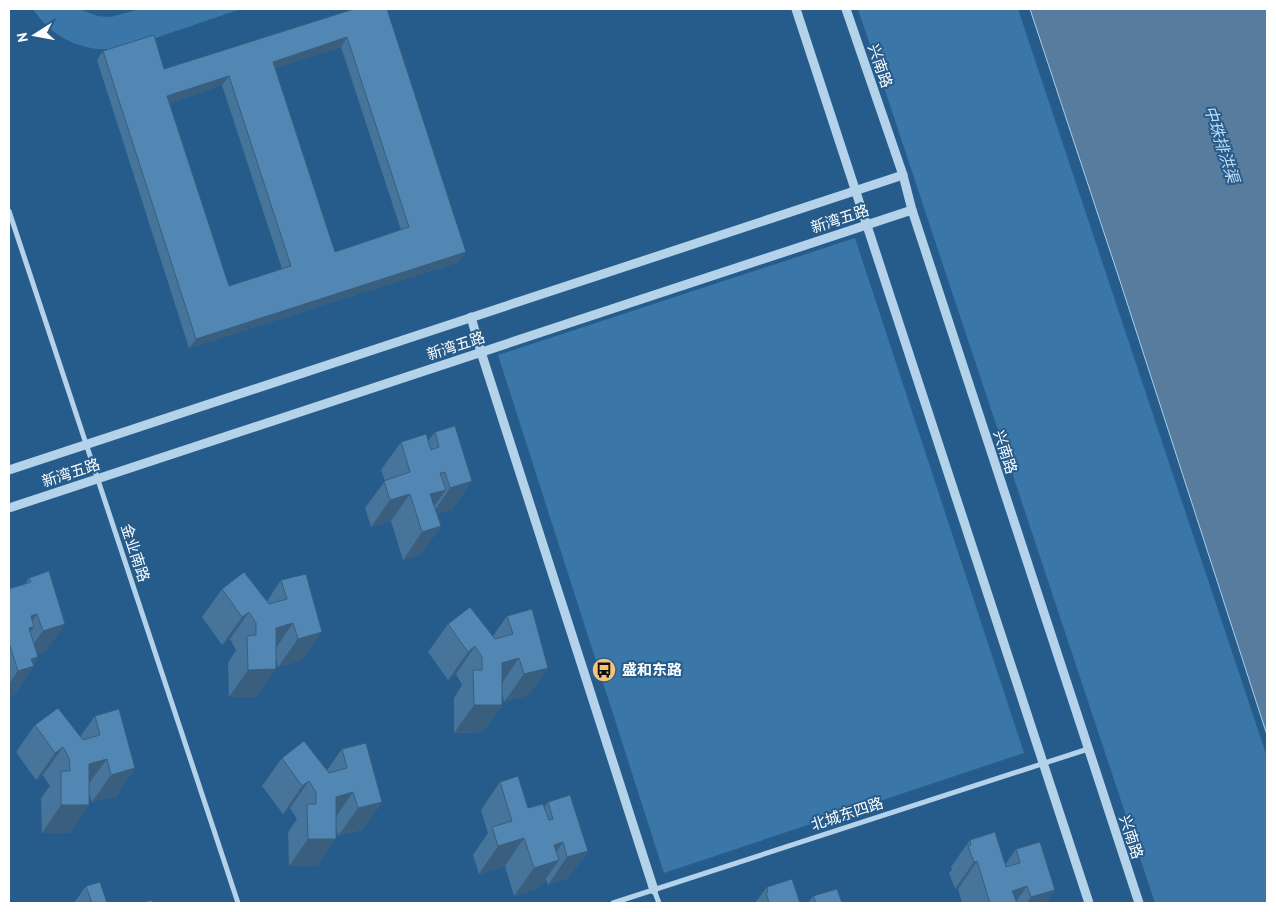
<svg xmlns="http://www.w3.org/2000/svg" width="1276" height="912" font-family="'PT Sans','Noto Sans SC',sans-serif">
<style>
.green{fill:#3a76a8}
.water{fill:#577c9d;stroke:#a9ceeb}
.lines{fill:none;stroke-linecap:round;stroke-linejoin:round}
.minor{stroke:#b4d2ea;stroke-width:5}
.tertiary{stroke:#b4d2ea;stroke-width:9}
.wall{fill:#47749b;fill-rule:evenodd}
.shaded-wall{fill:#395e7e}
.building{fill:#5287b4;stroke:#395e7e;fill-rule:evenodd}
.labels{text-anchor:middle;stroke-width:4;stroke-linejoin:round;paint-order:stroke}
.street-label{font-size:15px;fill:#fff;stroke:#265c8b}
.poi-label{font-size:15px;font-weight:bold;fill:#fff;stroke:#265c8b;text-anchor:start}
.water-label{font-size:16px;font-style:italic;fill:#c0dbf1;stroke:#265c8b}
</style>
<rect width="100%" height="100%" fill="#265c8b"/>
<g class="green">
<path d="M 33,9 L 79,9 L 98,16 L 111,17 L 140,9 L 241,9 C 218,17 196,24 173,32 C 154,38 134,47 114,49 C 82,52 50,36 33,9 Z"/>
<polygon points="858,9 1018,9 1267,757 1267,903 1155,903"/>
<polygon points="855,238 1024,753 664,873 498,355"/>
</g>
<polygon class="water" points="1030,9 1267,9 1267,735 1120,281"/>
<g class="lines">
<g class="minor">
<polyline points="9,211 238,903"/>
<polyline points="654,890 659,903"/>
<polyline points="613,903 1088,749"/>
</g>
<g class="tertiary">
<polyline points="796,9 1089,903"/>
<polyline points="846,9 903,175 912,210 1139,903"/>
<polyline points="471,317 481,352 654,890"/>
<polyline points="9,470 903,175"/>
<polyline points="9,508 912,210"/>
</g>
</g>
<g class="wall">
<path d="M 354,9 L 466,252 L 459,262 L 189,348 L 97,60 L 103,51 L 164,69 ZM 341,47 L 401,230 L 335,252 L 275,68 ZM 222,85 L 282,269 L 229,286 L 169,103 Z"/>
<polygon points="455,426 453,509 437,514 441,526 421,554 403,560 391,521 371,527 365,508 385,481 381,470 401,442 428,441 435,432"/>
<polygon points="49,571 46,651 37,654 38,657 15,694 9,696 9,589 25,584 29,578"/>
<polygon points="306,574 302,660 278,667 276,659 257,697 229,697 228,663 236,650 230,639 222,645 202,617 222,589 267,601 281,580"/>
<polygon points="507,616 548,668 528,695 504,702 502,693 502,705 483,732 454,733 454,698 462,685 456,674 448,680 428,652 448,624 493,636"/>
<polygon points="95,716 135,768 116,796 92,802 89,794 70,833 42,833 41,798 50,786 43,775 36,780 16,752 35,725 80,737"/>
<polygon points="342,749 382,802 363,829 338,836 336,828 317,866 289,866 288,832 297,819 290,808 283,814 262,786 282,758 327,770"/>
<polygon points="500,782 528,808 544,807 548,802 588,851 568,878 548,885 546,879 539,888 514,896 505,866 479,874 473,855 488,833 481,810"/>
<polygon points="970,840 1005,865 1016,849 1055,890 1046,903 962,903 958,889 955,889 949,873 952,870 951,867"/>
<polygon points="86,886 107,903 74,903"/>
<polygon points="767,887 800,903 755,903"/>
<polygon points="813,896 842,903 808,903"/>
</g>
<g class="shaded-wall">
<polygon points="347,37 341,47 267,71 273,62"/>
<polygon points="229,76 222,85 161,106 167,96"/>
<polygon points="466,252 459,262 189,348 196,339"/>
<polygon points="472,481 453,509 431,516 450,488"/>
<polygon points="446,490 426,517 430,494"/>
<polygon points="410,494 391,521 371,527 390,500"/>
<polygon points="441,526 421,554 403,560 422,532"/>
<polygon points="249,612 230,639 222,645 242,617"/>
<polygon points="37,614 18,641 31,616"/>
<polygon points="293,623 274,651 276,628"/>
<polygon points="65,624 46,651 23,658 43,631"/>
<polygon points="34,627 15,654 29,628"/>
<polygon points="322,632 302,660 278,667 298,639"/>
<polygon points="475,646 456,674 448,680 468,652"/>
<polygon points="38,657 31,667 34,666 15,694 9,696 9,684 18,671 31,659"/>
<polygon points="519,658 500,686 502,663"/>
<polygon points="548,668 528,695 504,702 524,674"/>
<polygon points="276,669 257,697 229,697 248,670"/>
<polygon points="474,705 502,705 483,732 454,733"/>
<polygon points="63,747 43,775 36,780 55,753"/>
<polygon points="107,759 87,786 89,764"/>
<polygon points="135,768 116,796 92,802 111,775"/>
<polygon points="309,781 290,808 283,814 302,786"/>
<polygon points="353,792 334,820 336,797"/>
<polygon points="382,802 363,829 338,836 358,808"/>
<polygon points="61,805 89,805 70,833 42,833"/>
<polygon points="524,838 505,866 479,874 498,846"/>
<polygon points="308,839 336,839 317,866 289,866"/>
<polygon points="563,842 548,864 559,860 539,888 514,896 534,868 554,845"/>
<polygon points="588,851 568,878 548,885 567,857"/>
<polygon points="977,861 958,889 955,889 974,862"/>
<polygon points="1027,886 1015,903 1012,891"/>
<polygon points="1055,890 1046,903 1027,903 1031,897"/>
</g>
<g class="building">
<path d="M 354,9 L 387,9 L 466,252 L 196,339 L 103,51 L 154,35 L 164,69 ZM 347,37 L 409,227 L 335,252 L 273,62 ZM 229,76 L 291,266 L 229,286 L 167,96 Z"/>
<polygon points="455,426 472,481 450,488 445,472 440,473 446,490 430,494 441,526 422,532 410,494 390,500 384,481 410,472 401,442 426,434 431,450 439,447 435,432"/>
<polygon points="49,571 65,624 43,631 37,614 31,616 34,627 29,628 38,657 31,659 34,666 18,671 9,643 9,589 31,582 29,578"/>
<polygon points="244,572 269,604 287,599 281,580 306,574 322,632 298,639 293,623 276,628 276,669 248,670 247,636 256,635 256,623 249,612 242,617 222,589"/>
<polygon points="470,607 495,639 513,634 507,616 532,609 548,668 524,674 519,658 502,663 502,705 474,705 473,670 482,670 482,657 475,646 468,652 448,624"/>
<polygon points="58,708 83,740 100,735 95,716 119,709 135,768 111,775 107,759 89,764 89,805 61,805 61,771 70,771 69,758 63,747 55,753 35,725"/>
<polygon points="304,741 329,773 347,768 342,749 366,743 382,802 358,808 353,792 336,797 336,839 308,839 307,804 316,804 316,792 309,781 302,786 282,758"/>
<polygon points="518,776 528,808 543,804 549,820 553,819 548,802 570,795 588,851 567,857 563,842 554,845 559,860 534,868 524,838 498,846 492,827 512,821 500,782"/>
<polygon points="995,832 1006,867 1020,863 1016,849 1040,842 1055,890 1031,897 1027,886 1012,891 1017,903 990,903 977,861 974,862 968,846 971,845 970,840"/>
<polygon points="792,879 800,903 769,903 766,892 768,892 767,887"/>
<polygon points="100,882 107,903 92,903 86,886"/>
<polygon points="837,889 842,903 816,903 813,896"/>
<polygon points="152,900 153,903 141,903"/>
</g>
<defs>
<g id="bus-disc" transform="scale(1.25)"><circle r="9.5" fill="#f3c479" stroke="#265c8b"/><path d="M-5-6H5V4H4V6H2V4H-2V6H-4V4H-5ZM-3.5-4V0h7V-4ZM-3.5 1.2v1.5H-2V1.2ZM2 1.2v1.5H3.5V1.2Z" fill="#111"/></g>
</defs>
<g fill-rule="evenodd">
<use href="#bus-disc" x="604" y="670"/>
</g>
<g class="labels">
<g class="street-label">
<text transform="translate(880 66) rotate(71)" y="5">兴南路</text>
<text transform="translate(840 219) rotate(-18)" y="5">新湾五路</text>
<text transform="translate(456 346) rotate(-18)" y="5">新湾五路</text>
<text transform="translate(1005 452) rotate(72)" y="5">兴南路</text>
<text transform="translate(71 473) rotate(-18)" y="5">新湾五路</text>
<text transform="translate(135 553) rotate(72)" y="5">金业南路</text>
<text transform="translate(847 814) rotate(-18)" y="5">北城东四路</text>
<text transform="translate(1131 837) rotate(72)" y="5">兴南路</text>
</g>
<g class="poi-label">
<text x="622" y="675">盛和东路</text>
</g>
<g class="water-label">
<text transform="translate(1222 144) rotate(72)" y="6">中珠排洪渠</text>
</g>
</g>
<rect width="1276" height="912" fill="none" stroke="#ffffff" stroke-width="20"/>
<g transform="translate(35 35) rotate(259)" stroke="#265c8b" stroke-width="4" paint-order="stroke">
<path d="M0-4L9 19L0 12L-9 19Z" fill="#ffffff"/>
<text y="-8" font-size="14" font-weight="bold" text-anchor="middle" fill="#ffffff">N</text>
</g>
</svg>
